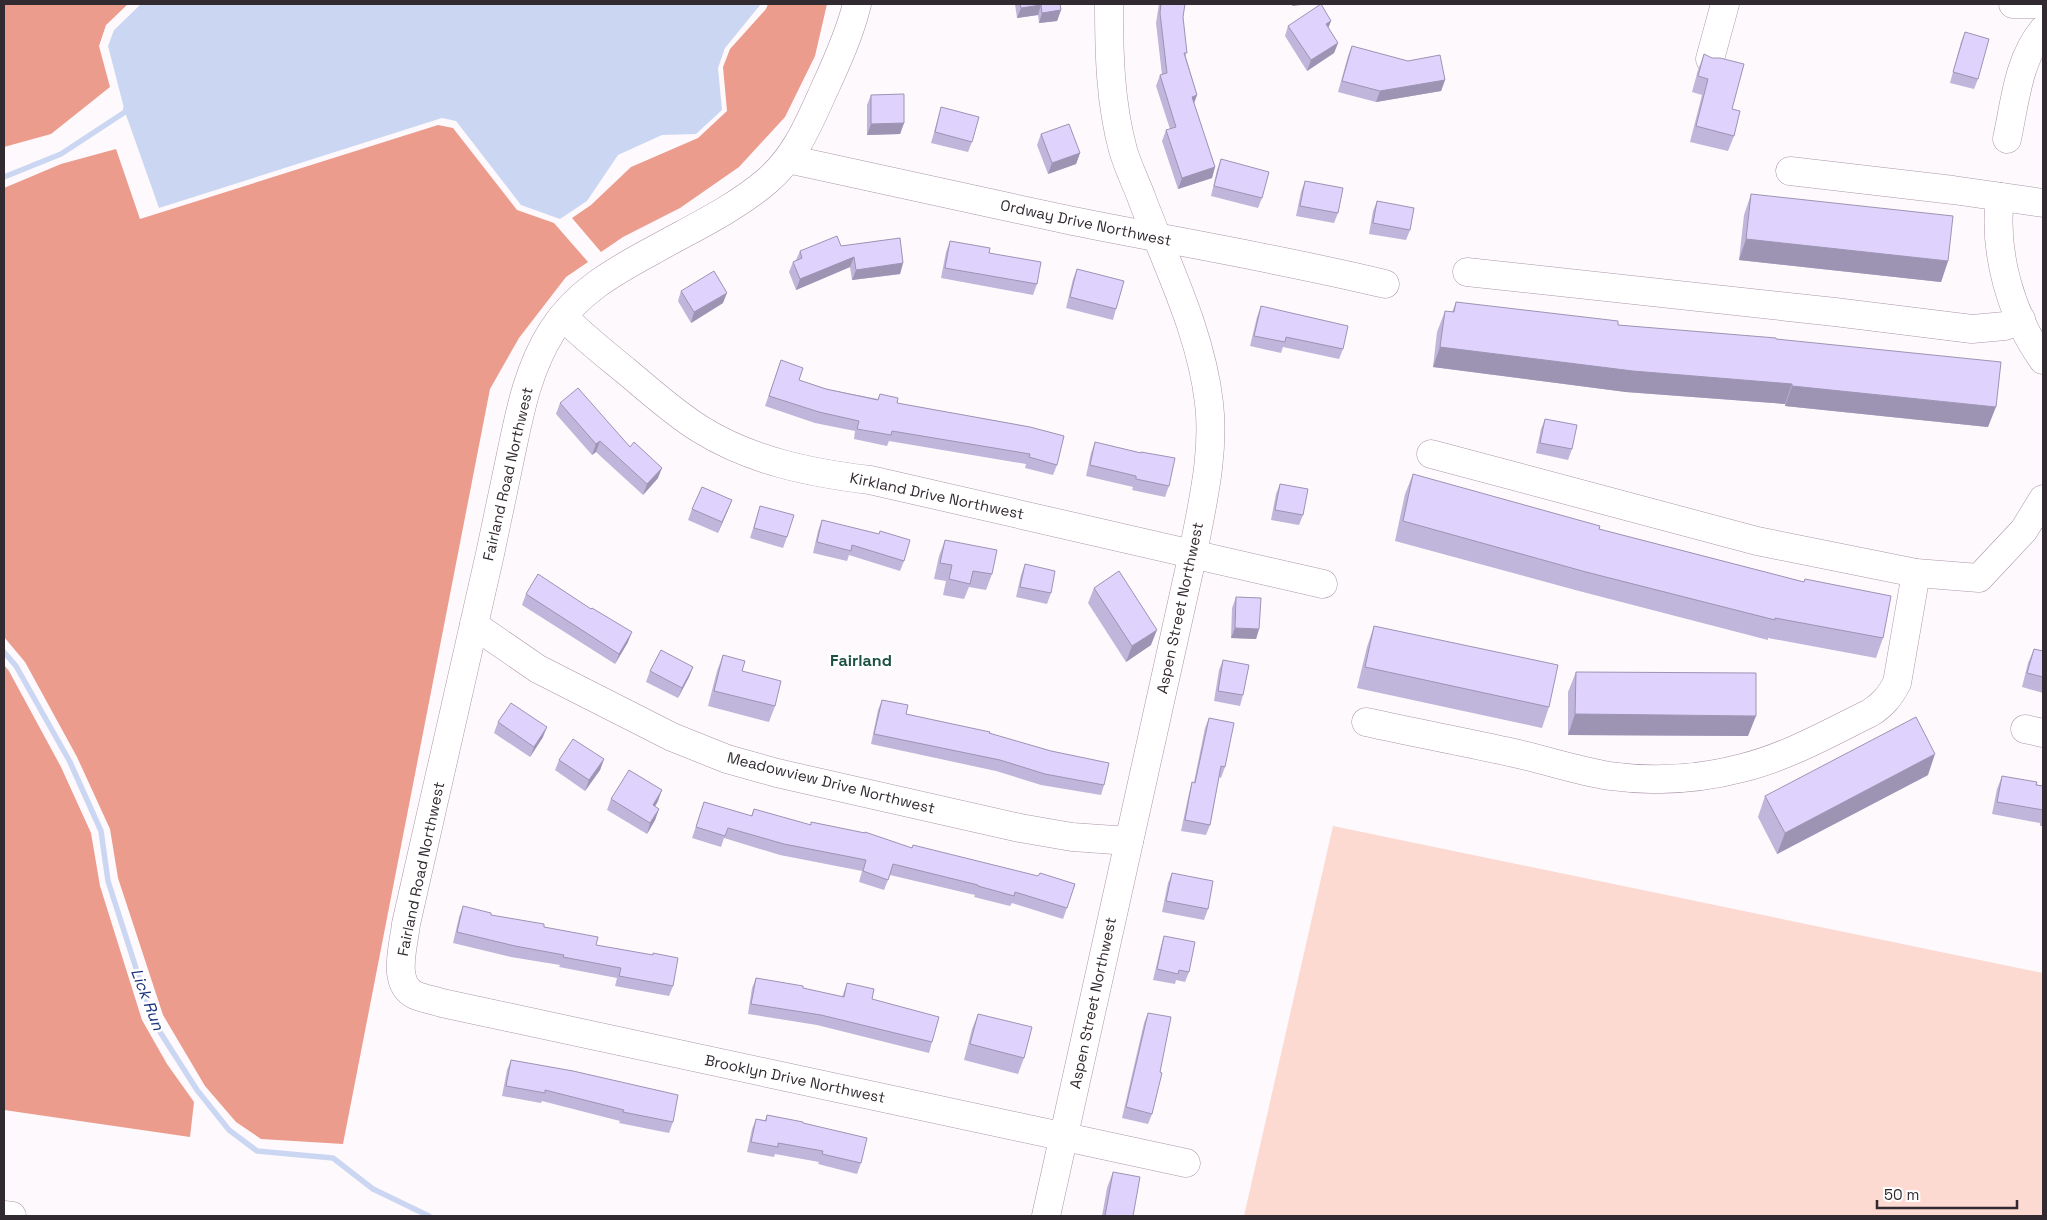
<svg xmlns="http://www.w3.org/2000/svg" width="2047" height="1220" font-family="'Space Grotesk',sans-serif">
<style>
.green{fill:#fcd9d1}
.forest{fill:#eb9c8c}
.water{fill:#cbd7f2}
.lines{fill:none;stroke-linecap:round;stroke-linejoin:round}
.stream{stroke:#cbd7f2;stroke-width:5.5}
.minor-casing{stroke:#ab96a9;stroke-width:29}
.highway-casing{stroke:#ab96a9;stroke-width:29}
.minor{stroke:#fff;stroke-width:28}
.highway{stroke:#fff;stroke-width:28}
.wall{fill:#c0b5da}
.shaded-wall{fill:#9c94b2}
.building{fill:#dfd3fe;stroke:#9c94b2}
.labels{text-anchor:middle;stroke-width:5;stroke-linejoin:round;paint-order:stroke}
.street-label{font-size:15px;fill:#322a31;stroke:#fff}
.neighbourhood-label{font-size:16px;font-weight:bold;fill:#1c5042;stroke:#fff}
.water-label{font-size:16px;font-style:italic;fill:#1c337d;stroke:#fff}
</style>
<rect width="100%" height="100%" fill="#fef9fd"/>
<polygon class="green" points="1333,826 2043,973 2043,1216 1244,1216"/>
<g class="forest">
<polygon points="4,4 128,4 106,25 99,46 110,87 51,134 4,147"/>
<polygon points="768,4 827,4 815,56 785,117 739,167 680,208 623,237 601,252 572,218 591,205 631,167 698,138 727,111 723,67 730,49 766,9"/>
<polygon points="438,125 453,128 517,210 554,223 588,262 566,277 519,338 490,389 343,1144 261,1139 236,1122 205,1086 163,1015 118,878 110,829 77,757 25,662 4,637 4,188 61,164 116,149 140,219"/>
<polygon points="4,665 9,671 61,767 91,833 100,886 142,1020 167,1064 194,1102 190,1137 4,1110"/>
</g>
<polygon class="water" points="141,4 761,4 725,48 718,68 722,110 696,134 662,135 618,155 587,201 560,219 521,205 456,121 442,118 159,208 125,112 108,46 114,30"/>
<g class="lines">
<g class="stream">
<polyline points="4,177 61,154 125,112 127,105"/>
<polyline points="4,652 16,666 70,762 101,831 108,881 153,1021 197,1090 229,1130 257,1151 333,1158 373,1189 429,1216"/>
</g>
<g class="minor-casing">
<g id="minor">
<path d="M 857,4 C 850,33 837,62 824,90 C 809,123 796,156 767,181 C 733,210 691,229 652,251 C 613,272 576,293 552,331 C 528,369 520,411 511,454 C 504,487 497,521 490,554 C 463,678 434,801 406,924 C 404,945 391,983 415,995 C 424,999 434,1000 442,1003 L 1186,1163"/>
<polyline points="2013,4 2041,4"/>
<polyline points="1710,59 1725,4"/>
<path d="M 2007,139 C 2015,102 2018,60 2043,30"/>
<path d="M 788,159 C 884,179 978,201 1073,221 C 1177,242 1282,259 1385,284"/>
<polyline points="1790,171 1953,190 2043,203"/>
<path d="M 2000,197 C 1993,252 2011,315 2043,360"/>
<polyline points="1467,272 1835,312 1972,329 2005,326 2021,319"/>
<path d="M 563,316 C 582,336 604,353 626,371 C 650,391 673,412 700,429 C 751,461 811,473 870,480 L 1323,584"/>
<polyline points="1431,454 1757,541 1916,573 1979,578 2024,530 2043,499"/>
<polyline points="474,625 538,669 672,737 727,759 777,773 1020,828 1072,837 1129,841"/>
<path d="M 1366,722 C 1416,733 1465,742 1514,753 C 1546,760 1578,771 1610,776 C 1653,782 1700,779 1742,768 C 1787,757 1829,733 1870,713 C 1883,705 1890,696 1897,683 L 1916,573"/>
<polyline points="2025,729 2043,733"/>
<path d="M 1046,1216 L 1193,553 C 1202,505 1215,453 1209,403 C 1201,332 1167,266 1142,199 C 1136,183 1128,167 1123,150 C 1110,102 1109,53 1109,4"/>
</g>
</g>
<g class="highway-casing">
<polyline id="highway" points="4,1215 12,1216"/>
</g>
<use href="#minor" class="minor"/>
<use href="#highway" class="highway"/>
</g>
<g class="wall">
<polygon points="1015,4 1060,4 1061,10 1057,21 1039,23 1038,15 1017,18"/>
<polygon points="1159,4 1185,4 1183,17 1186,57 1197,95 1194,104 1215,167 1212,178 1178,189 1162,141 1166,130 1170,129 1156,86 1160,75 1162,75 1156,23"/>
<polygon points="1331,21 1328,28 1338,43 1334,53 1307,71 1285,36 1288,26"/>
<polygon points="1965,32 1978,79 1974,89 1950,83 1961,42"/>
<polygon points="1352,46 1445,80 1441,91 1376,102 1338,92 1348,56"/>
<polygon points="1704,54 1732,109 1734,136 1728,151 1690,142 1702,95 1692,92 1698,70"/>
<polygon points="871,95 904,123 900,134 867,135 867,105"/>
<polygon points="941,107 972,142 968,152 931,143 938,118"/>
<polygon points="1041,134 1080,153 1076,164 1048,174 1037,145"/>
<polygon points="1221,159 1262,198 1258,208 1211,196 1217,170"/>
<polygon points="1305,181 1338,213 1334,223 1296,216 1301,192"/>
<polygon points="1751,194 1948,261 1941,282 1739,260 1744,215"/>
<polygon points="1377,201 1410,230 1406,240 1369,234 1373,211"/>
<polygon points="950,241 989,253 1037,284 1033,295 941,278 946,252"/>
<polygon points="841,246 903,263 900,274 852,280 850,267 796,290 789,272 793,262 796,260 800,251"/>
<polygon points="1077,269 1116,309 1113,320 1066,308 1073,279"/>
<polygon points="681,291 723,303 691,323 678,301"/>
<polygon points="1456,302 1618,325 1776,339 1988,427 1785,406 1785,404 1626,392 1433,367 1437,332 1445,311 1452,312"/>
<polygon points="1261,306 1343,349 1339,359 1283,347 1281,353 1250,346 1257,317"/>
<polygon points="781,360 799,380 826,389 878,399 880,394 897,403 1030,427 1057,465 1053,475 1025,468 1026,464 889,441 887,446 854,439 855,431 815,423 765,406"/>
<polygon points="560,403 630,447 658,478 643,495 596,452 592,455 556,414"/>
<polygon points="1545,419 1572,449 1568,460 1536,453 1541,429"/>
<polygon points="1095,442 1169,486 1165,497 1132,490 1133,487 1086,476 1091,453"/>
<polygon points="1413,474 1599,529 1804,582 1805,579 1883,638 1876,658 1768,638 1768,640 1579,591 1395,541 1405,494"/>
<polygon points="1280,484 1303,515 1299,525 1271,520 1276,494"/>
<polygon points="760,506 787,537 783,548 750,538"/>
<polygon points="692,509 728,510 718,533 688,520"/>
<polygon points="822,520 904,561 900,571 849,555 847,561 813,553 818,531"/>
<polygon points="945,540 992,574 986,590 969,587 964,599 943,595 946,581 934,579 939,556"/>
<polygon points="1025,564 1051,593 1047,604 1016,597 1021,575"/>
<polygon points="1094,588 1151,645 1126,662 1088,603"/>
<polygon points="526,594 628,642 615,664 522,605"/>
<polygon points="1236,597 1259,629 1256,639 1231,638 1232,608"/>
<polygon points="1374,626 1549,707 1542,728 1357,688 1367,647"/>
<polygon points="2034,649 2043,652 2043,693 2022,687 2028,663"/>
<polygon points="723,655 742,671 775,706 769,722 708,706 717,671"/>
<polygon points="1223,660 1243,695 1240,706 1214,701 1219,670"/>
<polygon points="693,667 689,677 678,698 646,682 650,671"/>
<polygon points="1576,672 1748,736 1568,735 1568,692"/>
<polygon points="882,700 906,714 989,733 1104,785 1101,795 1041,785 996,771 871,744 878,710"/>
<polygon points="1209,718 1225,767 1221,778 1219,777 1210,825 1206,835 1181,831 1189,793 1192,782 1194,782 1205,728"/>
<polygon points="498,722 543,737 530,757 494,733"/>
<polygon points="604,759 600,770 585,791 555,770 559,760"/>
<polygon points="1928,775 1777,854 1758,817 1765,796"/>
<polygon points="2002,776 2043,786 2043,826 2040,826 2040,823 1992,814 1997,789"/>
<polygon points="611,799 658,801 655,807 659,809 655,820 647,834 607,810"/>
<polygon points="704,802 751,816 754,809 1067,908 1063,919 1012,903 1010,906 974,897 975,895 890,875 884,890 859,882 862,871 780,855 724,838 721,847 692,838"/>
<polygon points="1172,873 1208,909 1204,920 1162,912 1168,883"/>
<polygon points="463,906 491,915 544,927 596,945 673,986 669,996 615,986 617,978 559,967 560,965 511,957 453,943 459,917"/>
<polygon points="1164,936 1189,972 1185,982 1176,980 1175,984 1153,980 1161,946"/>
<polygon points="756,978 842,997 847,983 872,999 932,1042 929,1053 817,1025 748,1014 752,988"/>
<polygon points="1148,1013 1152,1114 1148,1124 1122,1118 1144,1023"/>
<polygon points="978,1014 1024,1058 1018,1074 964,1060 972,1029"/>
<polygon points="511,1060 673,1122 669,1133 619,1123 620,1121 542,1101 541,1103 502,1096 507,1070"/>
<polygon points="767,1115 803,1123 861,1163 857,1174 818,1164 819,1162 775,1154 774,1157 747,1152 752,1129 756,1119 765,1120"/>
<polygon points="1113,1172 1133,1216 1102,1216 1107,1188"/>
</g>
<g class="shaded-wall">
<polygon points="1293,4 1310,4 1292,6"/>
<polygon points="1041,5 1038,15 1017,18 1021,8"/>
<polygon points="1061,10 1057,21 1039,23 1042,13"/>
<polygon points="1331,21 1327,31 1326,24"/>
<polygon points="1338,43 1334,53 1307,71 1311,60"/>
<polygon points="1445,80 1441,91 1376,102 1380,91"/>
<polygon points="1197,95 1193,105 1192,97"/>
<polygon points="904,123 900,134 867,135 871,124"/>
<polygon points="1080,153 1076,164 1048,174 1052,163"/>
<polygon points="1215,167 1212,178 1178,189 1182,178"/>
<polygon points="1746,239 1948,261 1941,282 1739,260"/>
<polygon points="854,257 850,267 796,290 800,279"/>
<polygon points="903,263 900,274 852,280 856,270"/>
<polygon points="727,293 723,303 691,323 694,312"/>
<polygon points="1440,347 1792,384 1785,404 1626,392 1433,367"/>
<polygon points="1792,386 1996,407 1988,427 1785,406"/>
<polygon points="600,441 596,452 592,455 596,444"/>
<polygon points="662,468 658,478 643,495 647,484"/>
<polygon points="732,500 728,510 718,533 722,522"/>
<polygon points="1235,628 1259,629 1256,639 1231,638"/>
<polygon points="1157,630 1151,645 1126,662 1132,646"/>
<polygon points="632,632 628,642 615,664 619,654"/>
<polygon points="693,667 689,677 678,698 682,688"/>
<polygon points="1575,714 1756,716 1748,736 1568,735"/>
<polygon points="547,727 543,737 530,757 534,747"/>
<polygon points="1935,754 1928,775 1777,854 1785,833"/>
<polygon points="604,759 600,770 585,791 589,780"/>
<polygon points="662,790 658,801 649,816 653,805"/>
<polygon points="659,809 655,820 647,834 650,823"/>
</g>
<g class="building">
<polygon points="1020,4 1060,4 1061,10 1042,13 1041,5 1021,8"/>
<polygon points="1161,4 1185,4 1183,17 1187,53 1184,53 1197,95 1192,97 1215,167 1182,178 1166,130 1176,127 1160,75 1167,73 1160,13"/>
<polygon points="1321,4 1331,21 1326,24 1338,43 1311,60 1288,26"/>
<polygon points="1965,32 1989,39 1978,79 1953,72"/>
<polygon points="1352,46 1408,61 1440,55 1445,80 1380,91 1342,81"/>
<polygon points="1704,54 1712,58 1720,58 1744,64 1732,109 1740,111 1734,136 1696,126 1708,79 1698,76"/>
<polygon points="904,94 904,123 871,124 871,95"/>
<polygon points="941,107 979,117 972,142 935,132"/>
<polygon points="1069,124 1080,153 1052,163 1041,134"/>
<polygon points="1221,159 1269,172 1262,198 1214,186"/>
<polygon points="1305,181 1343,188 1338,213 1300,206"/>
<polygon points="1751,194 1953,216 1948,261 1746,239"/>
<polygon points="1377,201 1414,208 1410,230 1373,223"/>
<polygon points="837,236 841,246 900,238 903,263 856,270 854,257 800,279 793,262 802,258 800,251"/>
<polygon points="950,241 990,248 989,253 1041,262 1037,284 945,268"/>
<polygon points="1077,269 1124,281 1116,309 1070,297"/>
<polygon points="714,271 727,293 694,312 681,291"/>
<polygon points="1456,302 1618,321 1618,325 1776,338 1776,339 2001,362 1996,407 1792,386 1792,384 1633,371 1440,347 1445,311 1454,312"/>
<polygon points="1261,306 1348,326 1343,349 1286,337 1285,342 1254,336"/>
<polygon points="781,360 803,368 799,380 826,389 878,400 880,394 898,398 897,403 1030,427 1064,436 1057,465 1029,457 1030,454 892,431 891,435 857,429 859,421 819,412 769,396"/>
<polygon points="578,388 630,447 634,442 662,468 647,484 600,441 596,444 560,403"/>
<polygon points="1545,419 1577,425 1572,449 1540,443"/>
<polygon points="1095,442 1141,453 1141,452 1175,458 1169,486 1136,479 1136,476 1090,465"/>
<polygon points="1413,474 1600,526 1599,529 1804,582 1805,579 1891,596 1883,638 1775,618 1775,620 1586,572 1403,521"/>
<polygon points="1280,484 1308,489 1303,515 1275,510"/>
<polygon points="702,487 732,500 722,522 692,509"/>
<polygon points="760,506 794,515 787,537 754,528"/>
<polygon points="822,520 879,534 880,531 910,540 904,561 852,545 851,551 817,542"/>
<polygon points="945,540 997,550 992,574 973,571 970,584 949,579 952,565 940,563"/>
<polygon points="1025,564 1055,571 1051,593 1020,587"/>
<polygon points="1119,571 1157,630 1132,646 1094,588"/>
<polygon points="538,574 591,609 592,608 632,632 619,654 526,594"/>
<polygon points="1236,597 1261,598 1259,629 1235,628"/>
<polygon points="1374,626 1558,665 1549,707 1365,667"/>
<polygon points="2034,649 2043,651 2043,677 2027,673"/>
<polygon points="661,650 693,667 682,688 650,671"/>
<polygon points="723,655 745,661 742,671 781,681 775,706 714,691"/>
<polygon points="1223,660 1249,665 1243,695 1218,691"/>
<polygon points="1576,672 1756,673 1756,716 1575,714"/>
<polygon points="882,700 908,705 906,714 990,732 989,733 1051,751 1109,763 1104,785 1045,774 1000,760 874,734"/>
<polygon points="511,703 547,727 534,747 498,722"/>
<polygon points="1916,717 1935,754 1785,833 1765,796"/>
<polygon points="1209,718 1234,723 1225,767 1221,766 1210,825 1185,820 1192,782 1195,783"/>
<polygon points="573,739 604,759 589,780 559,760"/>
<polygon points="629,770 662,790 653,805 659,809 650,823 611,799"/>
<polygon points="2002,776 2037,782 2036,785 2043,786 2043,810 1997,802"/>
<polygon points="704,802 752,816 754,809 811,825 811,822 865,833 865,832 912,848 913,845 1038,876 1040,873 1075,884 1067,908 1015,892 1014,896 978,886 978,885 893,864 888,880 863,871 866,860 784,844 728,828 725,836 696,827"/>
<polygon points="1172,873 1213,881 1208,909 1166,901"/>
<polygon points="463,906 491,913 491,915 544,924 544,927 598,937 596,945 653,955 653,953 678,958 673,986 619,976 621,968 563,957 564,955 515,946 457,932"/>
<polygon points="1164,936 1195,942 1189,972 1179,970 1178,974 1157,969"/>
<polygon points="756,978 803,986 803,988 844,997 847,983 874,989 872,999 939,1017 932,1042 821,1015 751,1004"/>
<polygon points="1148,1013 1171,1017 1160,1072 1162,1073 1152,1114 1126,1107"/>
<polygon points="978,1014 1032,1027 1024,1058 970,1044"/>
<polygon points="511,1060 573,1071 678,1095 673,1122 623,1112 624,1110 545,1090 545,1093 506,1086"/>
<polygon points="767,1115 803,1122 803,1123 867,1138 861,1163 822,1154 823,1151 778,1143 778,1147 751,1142 756,1119 766,1121"/>
<polygon points="1113,1172 1140,1177 1133,1216 1105,1216"/>
</g>
<g class="labels">
<g class="street-label">
<text transform="translate(1086 223) rotate(12)" y="5">Ordway Drive Northwest</text>
<text transform="translate(508 474) rotate(-77)" y="5">Fairland Road Northwest</text>
<text transform="translate(937 496) rotate(12)" y="5">Kirkland Drive Northwest</text>
<text transform="translate(1180 608) rotate(-78)" y="5">Aspen Street Northwest</text>
<text transform="translate(831 783) rotate(14)" y="5">Meadowview Drive Northwest</text>
<text transform="translate(421 869) rotate(-78)" y="5">Fairland Road Northwest</text>
<text transform="translate(1093 1003) rotate(-78)" y="5">Aspen Street Northwest</text>
<text transform="translate(795 1079) rotate(12)" y="5">Brooklyn Drive Northwest</text>
</g>
<g class="neighbourhood-label">
<text x="861" y="666">Fairland</text>
</g>
<g class="water-label">
<text transform="translate(148 999) rotate(69)" y="6">Lick Run</text>
</g>
</g>
<rect width="2047" height="1220" fill="none" stroke="#322a31" stroke-width="10"/>
<path d="M1877 1200v8h140v-8" fill="none" stroke="#322a31" stroke-width="2.5"/>
<text x="1884" y="1200" font-size="15" fill="#322a31" stroke="#ffffff" stroke-width="4" paint-order="stroke">50 m</text>
</svg>
